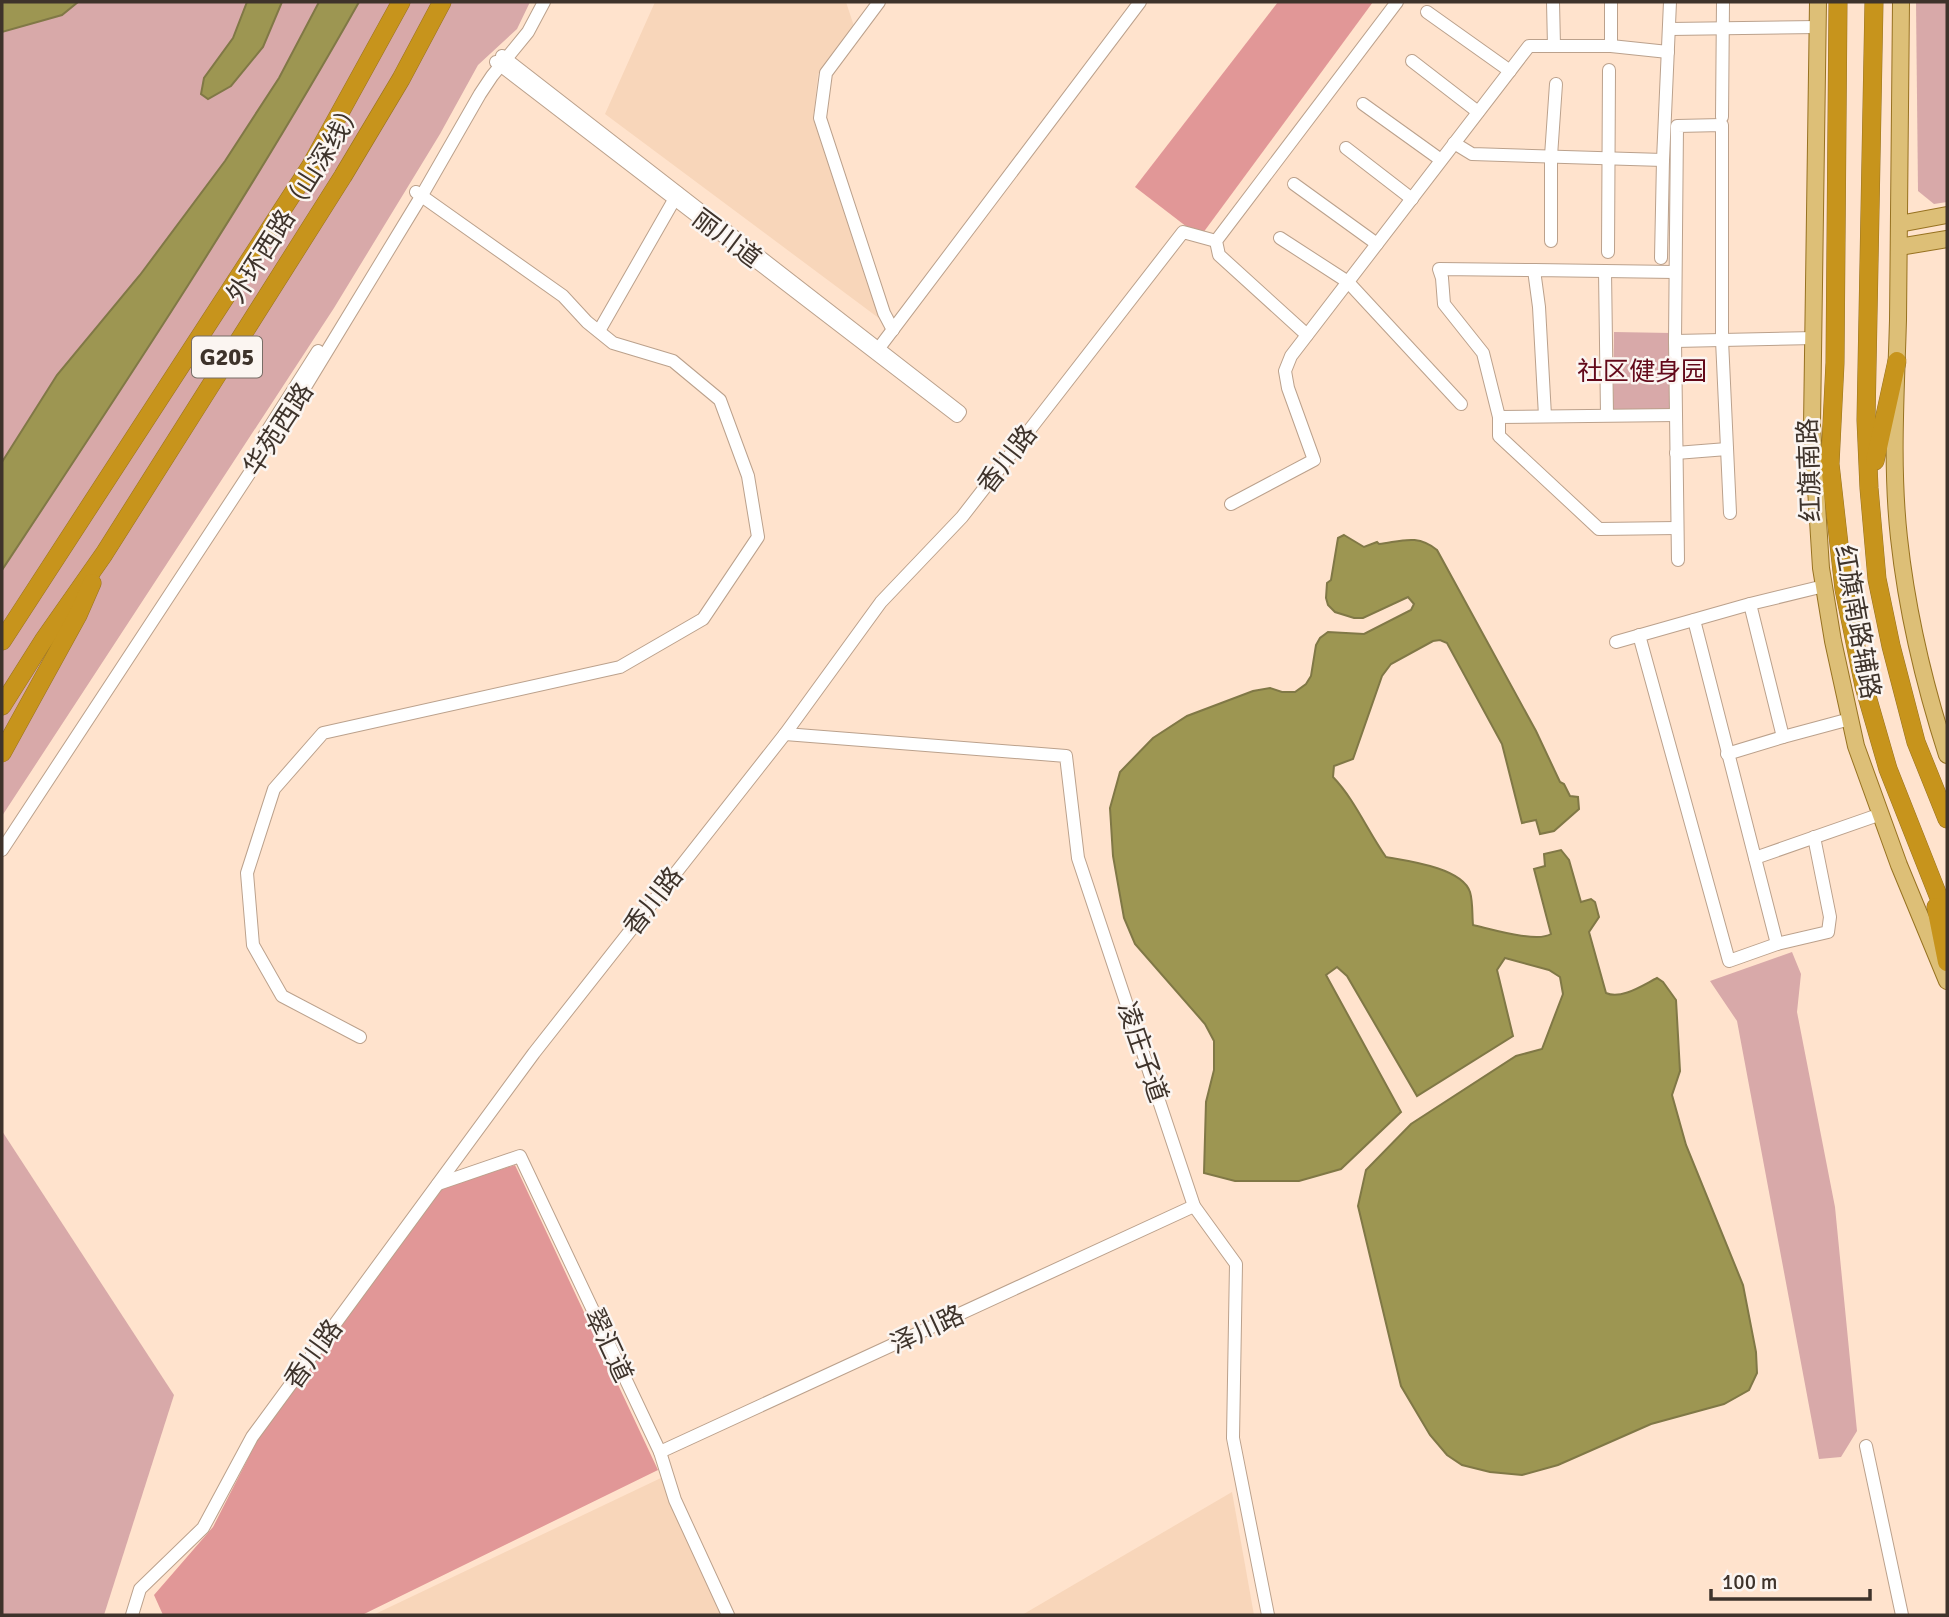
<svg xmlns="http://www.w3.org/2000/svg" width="1949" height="1617" font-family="Signika,'Noto Sans SC',sans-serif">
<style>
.built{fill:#f8d6ba}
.green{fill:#d8a9a9}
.forest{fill:#e19797}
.water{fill:#9d9652;stroke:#807846;stroke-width:2}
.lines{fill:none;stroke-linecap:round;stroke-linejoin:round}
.minor-casing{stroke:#bba18c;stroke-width:14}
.major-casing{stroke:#977221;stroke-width:18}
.highway-casing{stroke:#977221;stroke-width:19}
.minor{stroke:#fff;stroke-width:12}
.major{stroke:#ddbf77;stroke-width:16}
.highway{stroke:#c7941c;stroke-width:18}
.labels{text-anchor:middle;stroke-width:5;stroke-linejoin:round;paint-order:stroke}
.shield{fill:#fbf5f1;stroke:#776d66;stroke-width:2}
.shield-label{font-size:24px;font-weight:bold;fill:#3e332b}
.street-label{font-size:26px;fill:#3e332b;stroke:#fbf5f1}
.park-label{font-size:26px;fill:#63091a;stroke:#fbf5f1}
</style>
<rect width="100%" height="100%" fill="#ffe3cd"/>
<g class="built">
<polygon points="655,2 846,2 854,26 818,74 813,119 880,319 605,114"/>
<polygon points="663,1477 729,1615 373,1615"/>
<polygon points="1232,1492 1254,1615 1022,1615"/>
</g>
<g class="green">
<polygon points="2,2 530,2 517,29 478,65 440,134 334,308 2,816"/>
<polygon points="1916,2 1947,2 1947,202 1934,204 1918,191"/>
<polygon points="1614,332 1671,333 1670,410 1613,409"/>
<polygon points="1792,952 1801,974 1797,1012 1835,1207 1857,1431 1841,1457 1819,1459 1737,1021 1710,981"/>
<polygon points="2,1131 174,1395 104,1615 2,1615"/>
</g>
<g class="forest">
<polygon points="1278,2 1373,2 1200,237 1135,187"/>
<polygon points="515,1165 658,1470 362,1615 163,1615 154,1595 213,1527 262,1431 442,1188"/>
</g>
<g class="water">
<polygon points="2,2 78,2 62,15 2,32"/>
<polygon points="247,2 282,2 263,47 231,86 208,99 201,94 204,78 233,38"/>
<path d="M 319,2 L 359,2 C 249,197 125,384 2,570 L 2,462 L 57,375 L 140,275 L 225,161 L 279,78 Z"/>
<path d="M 1344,535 L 1364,547 L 1377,542 L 1379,544 C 1403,541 1417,534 1437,550 L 1536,731 L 1560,782 L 1564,784 L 1570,796 L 1578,797 L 1579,809 L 1554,831 L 1540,834 L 1536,820 L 1522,823 L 1502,744 L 1447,643 L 1440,640 L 1433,641 L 1391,664 L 1382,676 L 1353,759 L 1334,766 L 1333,777 C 1355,800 1367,830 1386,857 C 1409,861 1462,868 1470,892 C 1473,902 1472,915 1473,925 C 1491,929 1537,943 1551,934 L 1534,869 L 1545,866 L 1544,854 L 1561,850 L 1569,860 L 1581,902 L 1591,899 L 1595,902 L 1599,917 L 1589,932 L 1606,993 C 1621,1000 1643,985 1657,978 L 1663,982 L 1676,1000 L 1680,1071 L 1672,1095 L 1686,1145 L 1743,1285 L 1756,1352 L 1757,1373 L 1749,1390 L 1724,1404 L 1651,1424 L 1558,1465 L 1522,1475 L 1490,1472 L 1462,1465 L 1447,1455 L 1430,1435 L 1401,1386 L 1358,1206 L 1366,1170 L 1411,1124 L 1516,1056 L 1542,1049 L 1563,994 L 1560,977 L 1549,970 L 1505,958 L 1497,970 L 1513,1036 L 1417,1096 L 1347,976 L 1337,967 L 1326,975 L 1401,1112 L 1341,1169 L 1299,1181 L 1235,1181 L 1204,1173 L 1206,1102 L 1214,1070 L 1214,1041 L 1205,1024 L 1135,944 L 1124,918 L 1113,856 L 1110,808 L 1120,772 L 1153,738 L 1187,716 L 1253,691 L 1270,688 L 1282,692 L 1295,692 L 1306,684 L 1311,676 L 1316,645 L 1320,638 L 1328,632 L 1364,634 L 1411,610 L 1414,604 L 1408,597 L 1363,618 L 1354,618 L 1335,612 L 1328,605 L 1326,598 L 1327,583 L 1331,580 L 1338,538 Z"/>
</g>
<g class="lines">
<g class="minor-casing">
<g id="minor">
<polyline points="879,2 826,73 820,118 884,313 893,330"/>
<polyline points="1553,2 1554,46"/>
<polyline points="1427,12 1510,71"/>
<polyline points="1670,29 1818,27"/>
<polyline points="1611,46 1611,2"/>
<polyline points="1412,61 1478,112"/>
<polyline points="496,62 957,416 960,412 502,56"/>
<polyline points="1363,104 1441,160"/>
<polyline points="1722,117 1723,2"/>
<polyline points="1454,143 1472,154 1663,160"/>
<polyline points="1346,148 1412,199"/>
<polyline points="1294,184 1377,244"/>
<polyline points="1280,238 1348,282 1461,404"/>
<polyline points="1551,241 1551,156 1556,84"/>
<polyline points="1608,252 1609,70"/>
<polyline points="1661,258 1663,160 1670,2"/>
<polyline points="1534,270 1439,269 1442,278 1444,304 1483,353 1499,417 1676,415"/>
<polyline points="1605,271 1607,415"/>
<polyline points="599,331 678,193"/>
<polyline points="1307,335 1219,255 1216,241 1397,2"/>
<polyline points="1675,341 1815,338"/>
<polyline points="876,352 1140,2"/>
<polyline points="1545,416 1539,307 1534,270 1675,272"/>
<polyline points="1499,417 1499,436 1599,529 1677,528"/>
<polyline points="264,436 318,351"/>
<polyline points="1676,453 1727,449"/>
<polyline points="1231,504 1314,460 1288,388 1285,371 1291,356 1529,46 1611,46 1668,52"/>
<polyline points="1678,560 1675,341 1677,126 1722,125 1722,340 1730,513"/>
<polyline points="1824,586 1750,604 1783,737 1850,719"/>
<polyline points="1694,620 1777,944 1828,932 1830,917 1814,837"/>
<polyline points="1639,635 1729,961 1777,944"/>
<polyline points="1616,642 1750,604"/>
<polyline points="785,734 1066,756 1078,858 1194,1206 1236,1264 1233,1438 1268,1615"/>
<polyline points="1727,754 1783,737"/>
<polyline points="2,850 293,407 422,195 480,94 492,76 528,32 544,2"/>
<polyline points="1755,858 1881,814"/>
<polyline points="360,1037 282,996 253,945 247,873 274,789 323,733 620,667 703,619 758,537 748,476 720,400 673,361 613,343 587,322 563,296 416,192"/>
<polyline points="438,1184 520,1156 660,1452 675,1500 728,1615"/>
<polyline points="1866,1446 1902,1615"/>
<polyline points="660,1452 1194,1206"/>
<polyline points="132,1615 140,1589 203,1528 252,1437 534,1053 785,734 881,602 962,517 1183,232 1216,241"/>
</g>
</g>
<g class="major-casing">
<g id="major">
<polyline points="1818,2 1812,425 1821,568 1833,641 1856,746 1899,865 1947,981"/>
<path d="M 1901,2 C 1901,108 1900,214 1898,320 C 1896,393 1891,465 1899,538 C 1907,612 1924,684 1947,755"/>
<polyline points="1899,224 1947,215"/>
<polyline points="1899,247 1947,239"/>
</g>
</g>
<g class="highway-casing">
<g id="highway">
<polyline points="1838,2 1835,363 1830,464 1844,589 1864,686 1888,769 1947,918"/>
<polyline points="1874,2 1866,420 1869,488 1877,579 1891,646 1916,742 1947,819"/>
<polyline points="1875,461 1897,361"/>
<polyline points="2,641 310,167 401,2"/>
<polyline points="2,706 43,641 104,554 343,176 401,79 442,2"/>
<polyline points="2,753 78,615 92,583"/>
<polyline points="1936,907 1947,962"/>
</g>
</g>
<use href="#minor" class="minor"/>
<use href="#major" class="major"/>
<use href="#highway" class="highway"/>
</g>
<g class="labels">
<rect class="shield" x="192" y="336.5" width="70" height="41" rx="5"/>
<g class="shield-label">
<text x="227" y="365">G205</text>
</g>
<g class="street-label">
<text transform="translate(295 201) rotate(-58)" y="9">外环西路（山深线）</text>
<text transform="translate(727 238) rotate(37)" y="9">丽川道</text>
<text transform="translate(278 429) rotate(-57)" y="9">华苑西路</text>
<text transform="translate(1007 459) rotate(-52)" y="9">香川路</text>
<text transform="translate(1809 470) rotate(-92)" y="9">红旗南路</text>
<text transform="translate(1858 622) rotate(80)" y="9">红旗南路辅路</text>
<text transform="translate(653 901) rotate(-52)" y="9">香川路</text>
<text transform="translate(1143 1052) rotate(71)" y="9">凌庄子道</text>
<text transform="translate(927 1329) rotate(-25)" y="9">泽川路</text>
<text transform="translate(609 1345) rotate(65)" y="9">翠汇道</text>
<text transform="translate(313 1354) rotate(-54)" y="9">香川路</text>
</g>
<g class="park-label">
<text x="1642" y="380">社区健身园</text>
</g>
</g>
<rect width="1949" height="1617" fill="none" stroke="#3e332b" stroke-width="7"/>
<path d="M1711 1589v10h159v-10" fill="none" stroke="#3e332b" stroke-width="3.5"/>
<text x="1722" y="1589" font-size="21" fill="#3e332b" stroke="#fbf5f1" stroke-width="5" paint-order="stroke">100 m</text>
</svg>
